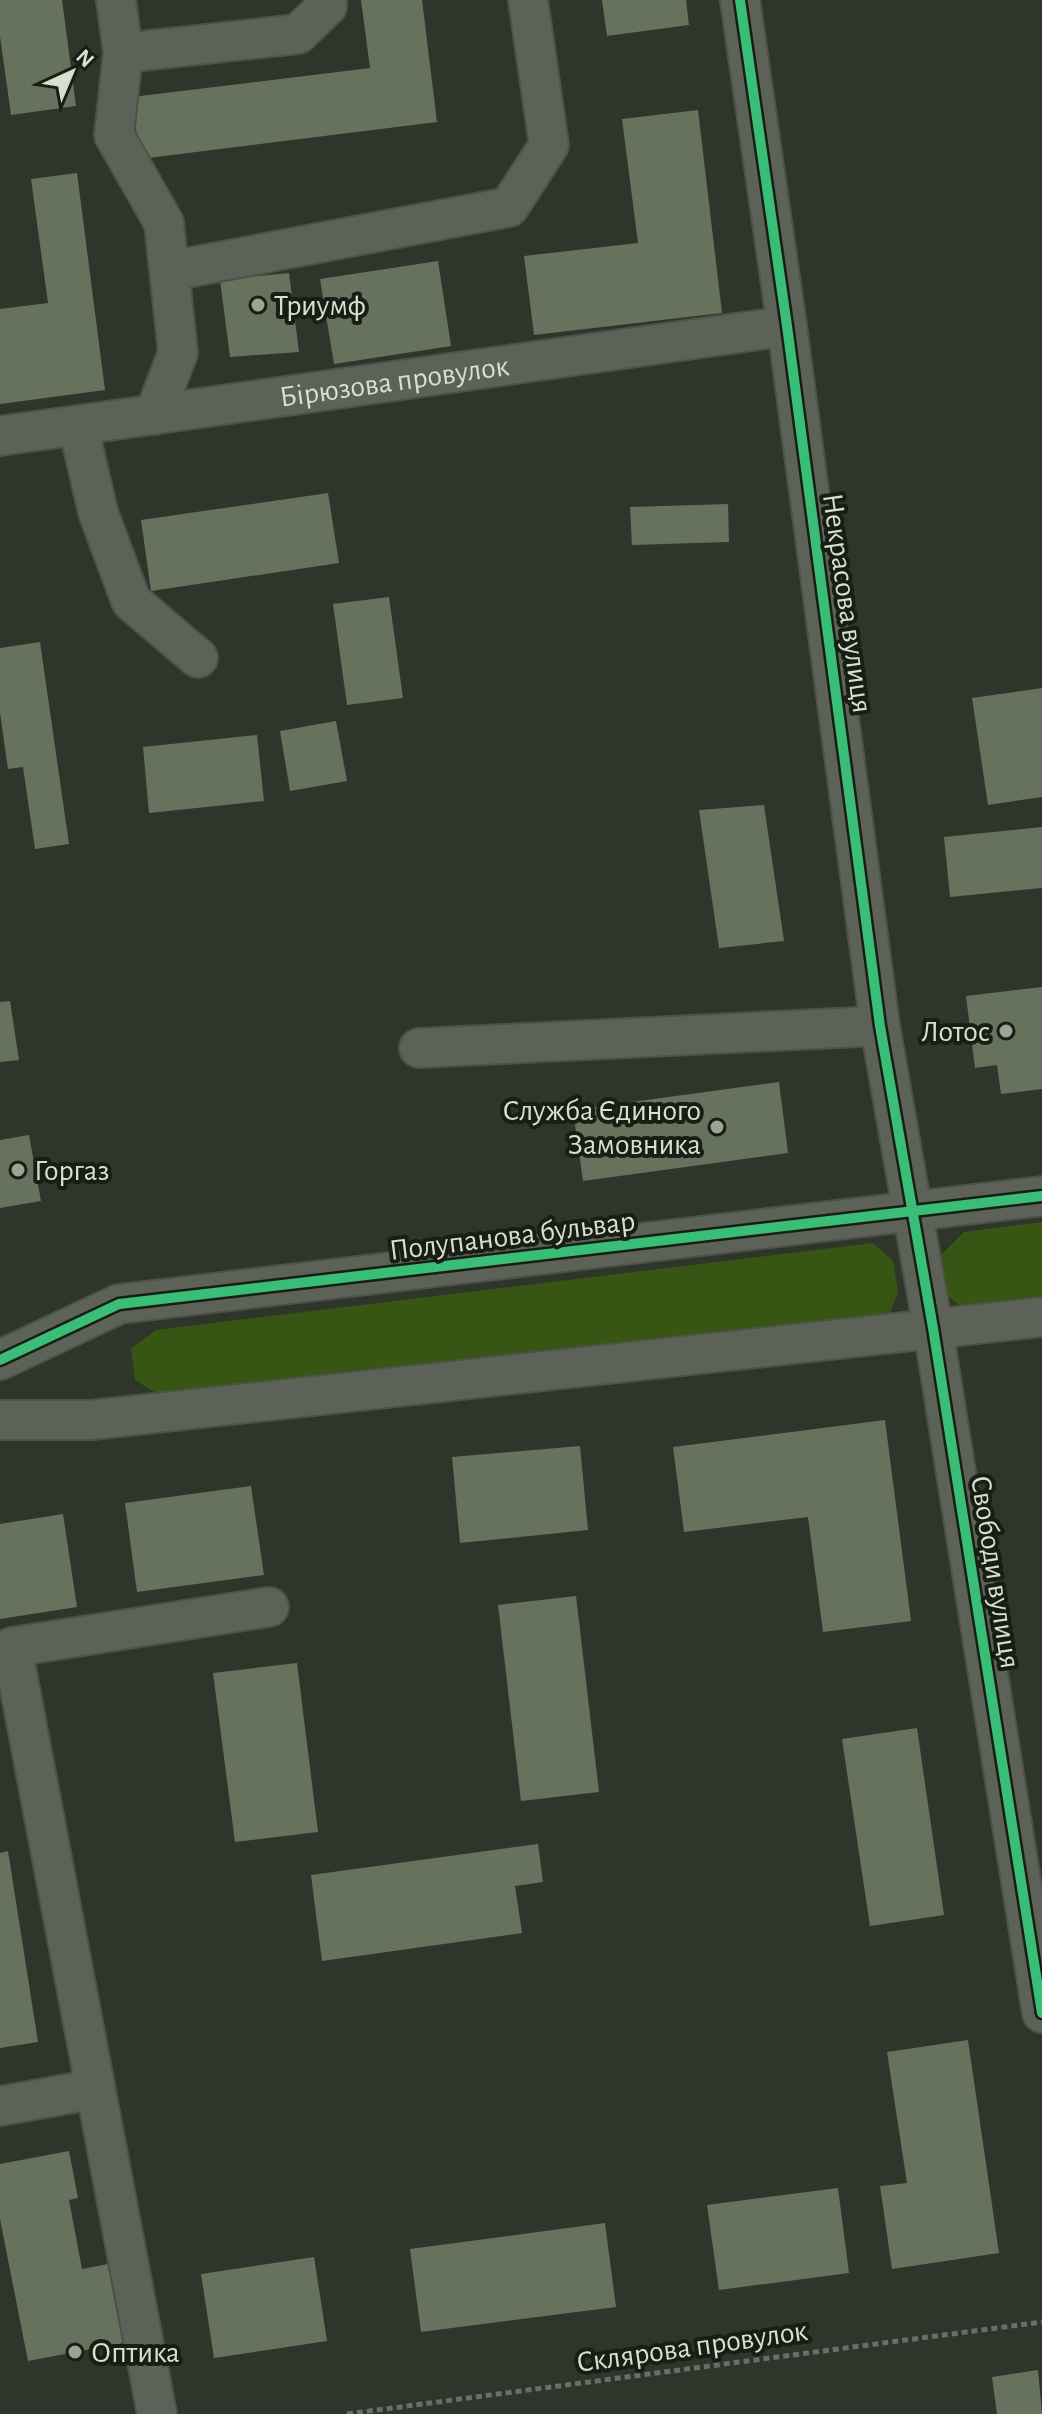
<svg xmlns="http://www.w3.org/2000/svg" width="1042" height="2414" font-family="'Alegreya Sans',sans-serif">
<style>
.green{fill:#375614}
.building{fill:#67725e}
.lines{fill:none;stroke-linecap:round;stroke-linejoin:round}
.minor-casing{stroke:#4d5248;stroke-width:42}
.path{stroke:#6a6e66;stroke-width:5;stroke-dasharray:6 4;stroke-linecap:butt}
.minor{stroke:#5d6259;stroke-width:38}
.cycleway-casing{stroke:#191e15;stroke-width:15}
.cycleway{stroke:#3abd76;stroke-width:10}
.poi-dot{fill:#9ca497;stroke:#191e15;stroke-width:3}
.labels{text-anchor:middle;stroke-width:8;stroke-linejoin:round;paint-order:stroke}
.poi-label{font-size:30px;fill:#d7dfd2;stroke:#191e15;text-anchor:start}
.street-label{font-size:30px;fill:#d7dfd2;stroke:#191e15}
</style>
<rect width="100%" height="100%" fill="#2f352a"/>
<g class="green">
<polygon points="1042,1222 1042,1300 963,1309 943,1291 940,1256 964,1232"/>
<polygon points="873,1243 893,1261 898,1293 889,1315 159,1395 135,1380 131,1349 156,1330"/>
</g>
<g class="building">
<polygon points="0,0 62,0 76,106 11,115 0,36"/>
<polygon points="361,0 422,0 437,122 140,159 132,97 370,68"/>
<polygon points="602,0 686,0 689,25 607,36"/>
<polygon points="698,110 722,313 534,335 524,256 638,243 622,119"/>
<polygon points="77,173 105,390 0,404 0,309 48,303 31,179"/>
<polygon points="438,261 451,346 334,364 320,279"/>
<polygon points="289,273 299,352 230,357 220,280"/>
<polygon points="328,493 339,563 151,591 141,520"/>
<polygon points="728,504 729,542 632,545 630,507"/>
<polygon points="389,597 403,698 347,705 333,604"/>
<polygon points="40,642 69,844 35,849 23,767 8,769 0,713 0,648"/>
<polygon points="1042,688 1042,797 988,805 972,698"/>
<polygon points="336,721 347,781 290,791 280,731"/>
<polygon points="257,735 264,801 149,813 143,747"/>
<polygon points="764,805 784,941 719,948 699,810"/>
<polygon points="1042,827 1042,888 950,897 944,837"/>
<polygon points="1042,987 1042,1089 1001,1094 997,1065 975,1068 966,996"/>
<polygon points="10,1001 19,1060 0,1062 0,1002"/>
<polygon points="779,1082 788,1153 583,1181 573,1110"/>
<polygon points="29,1135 41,1201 0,1208 0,1140"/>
<polygon points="885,1420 911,1621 823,1632 808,1517 684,1532 673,1447"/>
<polygon points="580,1446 588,1530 460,1543 452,1457"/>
<polygon points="251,1486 264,1575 137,1592 125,1503"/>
<polygon points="63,1514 77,1607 0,1619 0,1524"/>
<polygon points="576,1596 599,1792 521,1801 498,1605"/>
<polygon points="297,1663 318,1832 235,1842 213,1673"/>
<polygon points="917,1728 944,1915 870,1926 842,1739"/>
<polygon points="538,1844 543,1882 515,1886 522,1933 322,1961 311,1875"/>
<polygon points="8,1851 38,2042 0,2048 0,1853"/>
<polygon points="968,2040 999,2253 892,2269 880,2186 907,2183 887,2052"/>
<polygon points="69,2151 78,2198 69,2200 82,2269 108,2264 123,2343 28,2361 0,2219 0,2164"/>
<polygon points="838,2188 849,2273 719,2290 707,2205"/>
<polygon points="605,2223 616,2307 421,2332 410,2249"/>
<polygon points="314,2257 327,2341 214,2358 201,2274"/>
<polygon points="1038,2370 1042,2414 997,2414 992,2377"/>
</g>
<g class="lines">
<g class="minor-casing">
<g id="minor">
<polyline points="116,0 123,53 114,135 164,223 178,353 154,415"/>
<polyline points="740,0 787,326 880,1026 933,1328 1042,2013"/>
<polyline points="123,53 298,34 327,6 327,0"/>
<polyline points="170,271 509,207 549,145 528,0"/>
<polyline points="78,425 98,512 131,601 198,658"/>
<path id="s1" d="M 0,436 L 787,326"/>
<polyline points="419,1048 880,1026"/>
<polyline points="0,1360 119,1304 1042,1196"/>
<polyline points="0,1420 91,1420 1042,1317"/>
<polyline points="0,2106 95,2089"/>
<polyline points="157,2414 12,1647 269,1607"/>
</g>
</g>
<polyline class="path" points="347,2414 1042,2322"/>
<use href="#minor" class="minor"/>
<g class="cycleway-casing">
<g id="cycleway">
<polyline points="740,0 787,326 880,1026 933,1328 1042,2013"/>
<polyline points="0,1360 119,1304 1042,1196"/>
</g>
</g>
<use href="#cycleway" class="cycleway"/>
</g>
<g class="poi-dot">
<circle cx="258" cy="305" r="8"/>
<circle cx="1006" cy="1031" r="8"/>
<circle cx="717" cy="1127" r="8"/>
<circle cx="18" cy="1170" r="8"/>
<circle cx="75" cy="2352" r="8"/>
</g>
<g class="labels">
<g class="poi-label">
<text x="274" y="315">Триумф</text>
<text x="990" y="1041" text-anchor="end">Лотос</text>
<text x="701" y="1120" text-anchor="end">Служба Єдиного<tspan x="701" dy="34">Замовника</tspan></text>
<text x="34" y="1180">Горгаз</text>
<text x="91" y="2362">Оптика</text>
</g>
<g class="street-label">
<text dy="10" stroke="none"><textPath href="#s1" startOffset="398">Бірюзова провулок</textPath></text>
<text transform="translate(848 603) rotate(82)" y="10">Некрасова вулиця</text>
<text transform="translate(512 1235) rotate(-7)" y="10">Полупанова бульвар</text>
<text transform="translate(996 1572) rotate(81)" y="10">Свободи вулиця</text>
<text transform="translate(692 2346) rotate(-8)" y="10">Склярова провулок</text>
</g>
</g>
<g transform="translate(72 72) rotate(44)" stroke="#191e15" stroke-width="6" paint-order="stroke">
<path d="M0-6L14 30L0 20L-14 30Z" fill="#d7dfd2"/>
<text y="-12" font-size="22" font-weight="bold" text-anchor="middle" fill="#d7dfd2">N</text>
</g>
</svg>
